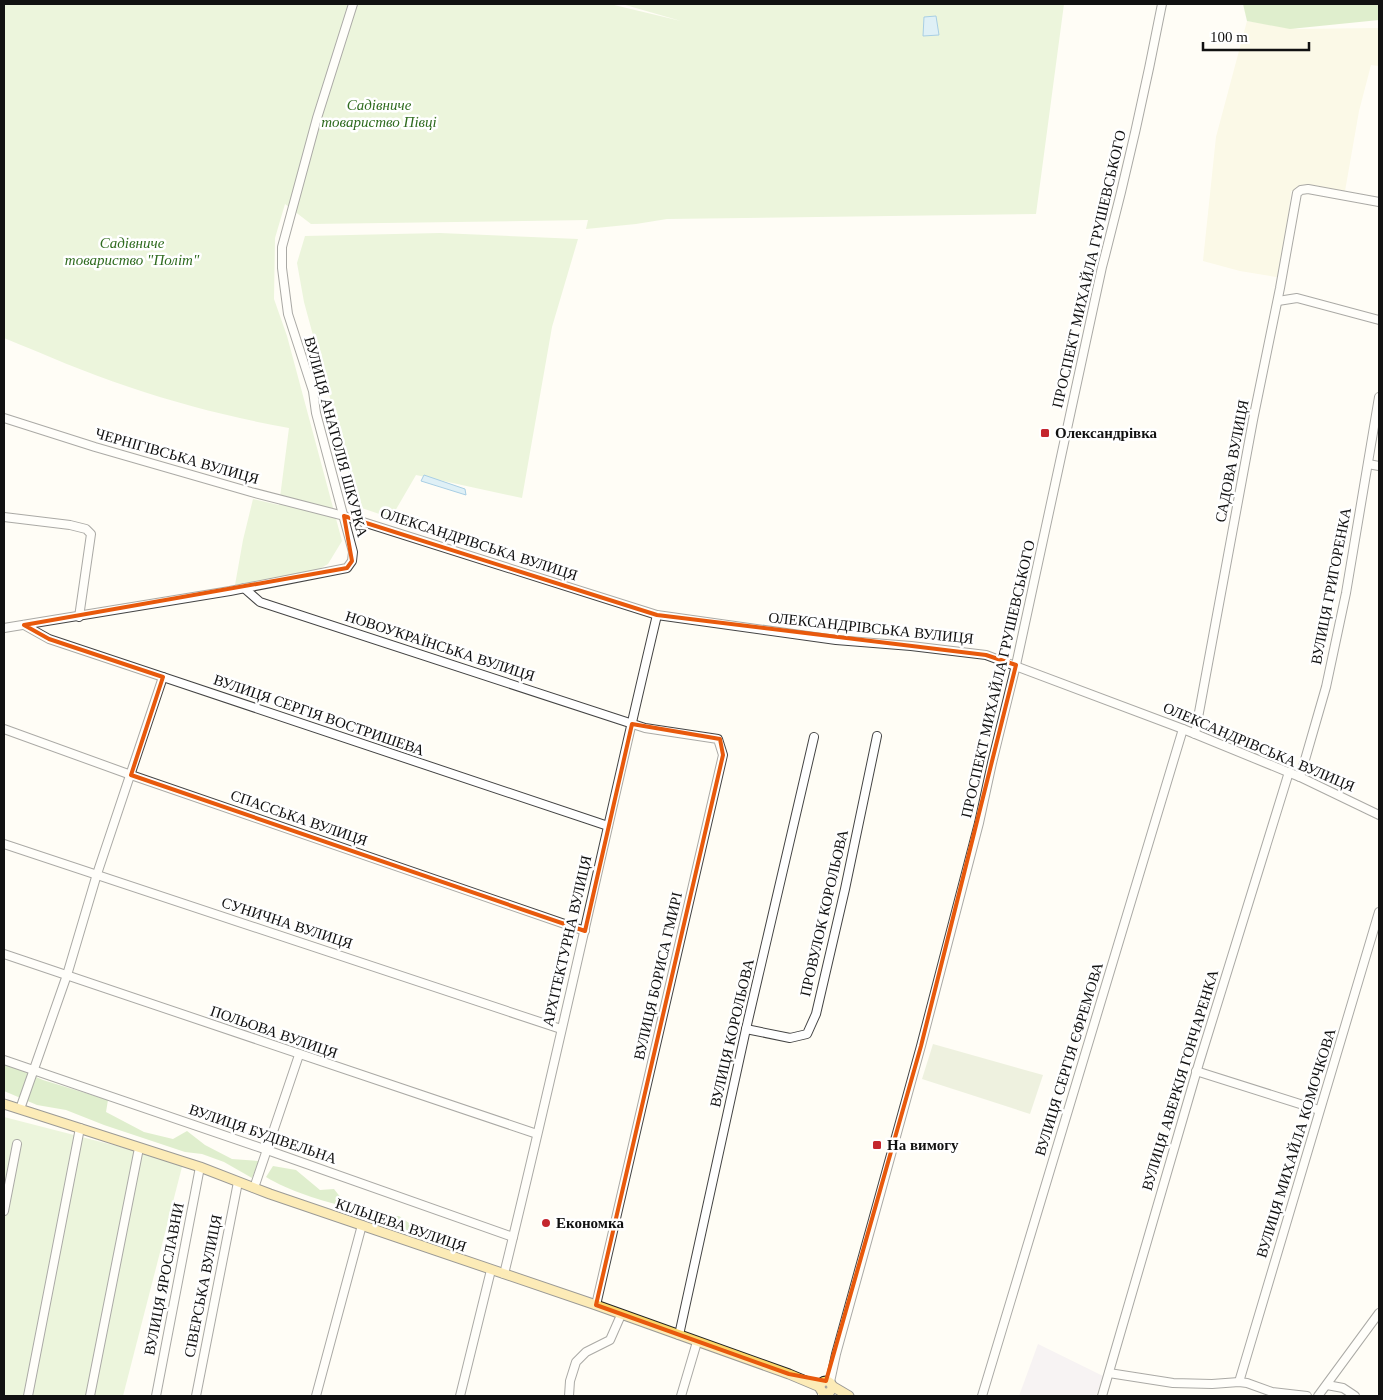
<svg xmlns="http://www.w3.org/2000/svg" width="1383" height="1400" font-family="Georgia,serif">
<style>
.industrial{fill:#eee6ef}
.farmland{fill:#f6f3d4}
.green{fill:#d5ebbd}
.forest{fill:#b9dc9c}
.cemetery{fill:#d9e3c4}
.water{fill:#b9e0f7;stroke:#3f96cf}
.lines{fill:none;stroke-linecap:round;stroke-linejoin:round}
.minor-casing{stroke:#444;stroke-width:10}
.major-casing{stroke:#222;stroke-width:11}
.minor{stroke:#fff;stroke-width:8}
.major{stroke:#f9d66b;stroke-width:9}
.marked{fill:none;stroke:#e8590c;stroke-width:4;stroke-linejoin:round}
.poi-dot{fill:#c4262e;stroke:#fff;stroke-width:2}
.labels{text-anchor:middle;stroke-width:5;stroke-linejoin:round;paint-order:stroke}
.park-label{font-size:15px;font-style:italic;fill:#2f6b1f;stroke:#fff}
.street-label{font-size:15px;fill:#111;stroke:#fff}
.poi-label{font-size:15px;font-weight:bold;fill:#111;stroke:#fff;text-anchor:start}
</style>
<rect width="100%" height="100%" fill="#fffdf5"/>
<polygon class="industrial" points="1038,1344 1103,1376 1096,1396 1019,1396"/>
<polygon class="farmland" points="1247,21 1298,29 1379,28 1379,66 1371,65 1359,111 1345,191 1291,191 1282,278 1240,271 1203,261 1216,137"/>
<g class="green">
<path d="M 4,4 L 610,4 L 681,21 L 622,4 L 1064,4 L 1036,214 L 667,219 L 636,224 L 586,229 L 588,220 L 311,224 L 285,204 L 275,238 L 274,299 L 287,336 L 342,541 L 328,564 L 316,571 L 235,585 L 243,540 L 253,499 L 279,505 L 289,428 C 234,418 182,405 129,387 C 86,373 46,355 4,338 Z"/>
<polygon points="440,233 578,239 552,327 522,498 416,475 391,518 356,506 337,424 304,302 297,263 305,236"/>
<polygon points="4,1117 183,1163 123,1396 4,1396"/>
</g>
<g class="forest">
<polygon points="1243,4 1362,4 1379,5 1379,20 1290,29 1247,21"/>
<polygon points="4,1063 43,1080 108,1100 106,1112 144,1132 173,1139 187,1131 205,1145 232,1159 259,1161 252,1178 224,1162 202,1154 185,1152 104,1125 66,1110 37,1105 4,1091"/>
<path d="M 273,1166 L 296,1170 L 320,1190 L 334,1189 L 348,1207 C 324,1202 287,1190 266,1177 Z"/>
<path d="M 368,1210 L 386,1216 L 399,1216 L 416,1228 C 425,1225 428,1231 436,1234 C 441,1236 447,1235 453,1238 L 446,1243 L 408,1231 L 367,1215 Z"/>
</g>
<polygon class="cemetery" points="933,1044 1043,1075 1030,1114 922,1079"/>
<g class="water">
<polygon points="936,16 939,35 923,36 924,17"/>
<polygon points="424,475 465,489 466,495 421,481"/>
</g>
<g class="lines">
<g class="minor-casing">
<g id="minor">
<polyline points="1278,301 1297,298 1379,320"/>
<polyline points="4,418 95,447 251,492 344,516 657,615 836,640 911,646 986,655 1183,729 1300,777 1379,815"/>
<polyline points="1368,464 1379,466"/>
<polyline points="4,517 70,525 86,529 91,534 79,617"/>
<polyline points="244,588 260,602 645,728 718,739 723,755 596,1305"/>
<polyline points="24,625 49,639 163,677 608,826"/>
<polyline points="4,628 230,591 347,568 352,561 353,552 316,413 313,391 288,314 282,268 282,247 317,118 353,4"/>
<polyline points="4,729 131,775 585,931"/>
<polyline points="1195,734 1253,420 1280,288 1297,193 1301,190 1308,189 1379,202"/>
<polyline points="1300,777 1326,687 1346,593 1379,397"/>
<polyline points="4,844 561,1029"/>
<polyline points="4,954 537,1134"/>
<polyline points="746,1029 790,1038 807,1034 816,1014 845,889 877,736"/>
<polyline points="4,1060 267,1150 513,1237"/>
<polyline points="1196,1071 1319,1110"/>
<polyline points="20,1109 67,975 97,874 163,677"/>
<polyline points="254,1188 299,1055"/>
<polyline points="4,1211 17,1144"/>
<path d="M 504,1274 C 558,1055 605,834 657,615"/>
<polyline points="679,1335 746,1029 814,737"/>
<polyline points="1109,1373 1173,1383 1212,1384 1239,1382 1247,1383 1272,1392 1307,1396"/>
<path d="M 830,1382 L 836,1354 L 921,1046 L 979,823 L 992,763 L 1016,665 L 1102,267 C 1125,180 1145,92 1162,4"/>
<polyline points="1239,1382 1379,912"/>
<polyline points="1327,1385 1343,1388 1355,1396"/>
<polyline points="28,1396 80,1128"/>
<polyline points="90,1396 139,1148"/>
<polyline points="156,1396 200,1167"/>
<polyline points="196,1396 238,1182"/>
<polyline points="316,1396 362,1225"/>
<polyline points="460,1396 491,1270"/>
<polyline points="569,1396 570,1381 576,1362 586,1352 610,1340 621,1315"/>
<polyline points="681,1396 697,1342"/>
<polyline points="822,1396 822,1391"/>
<polyline points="982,1396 1183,729"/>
<polyline points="1102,1396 1199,1063 1289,772"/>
<polyline points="1318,1396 1379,1313"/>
</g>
</g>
<g class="major-casing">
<g id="major">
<polyline points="4,1104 200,1167 270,1194 596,1305 789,1374 820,1387"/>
<circle cx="826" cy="1387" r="6"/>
<polyline points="832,1386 849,1396"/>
</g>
</g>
<use href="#minor" class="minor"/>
<use href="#major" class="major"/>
</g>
<path d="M0 0H1383V1400H0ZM 344,516 L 657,615 L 986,655 L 1016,665 L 921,1046 L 826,1381 L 789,1374 L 596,1305 L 723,755 L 720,739 L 632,724 L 585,931 L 131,775 L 163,677 L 49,639 L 24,625 L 347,568 L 352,561 Z" fill="#fffdf5" fill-opacity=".55" fill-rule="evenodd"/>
<path class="marked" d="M 344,516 L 657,615 L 986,655 L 1016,665 L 921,1046 L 826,1381 L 789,1374 L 596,1305 L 723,755 L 720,739 L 632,724 L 585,931 L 131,775 L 163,677 L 49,639 L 24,625 L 347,568 L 352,561 Z"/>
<g class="poi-dot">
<rect x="1040" y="428" width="10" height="10" rx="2.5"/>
<rect x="872" y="1140" width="10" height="10" rx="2.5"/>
<circle cx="546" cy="1223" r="5"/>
</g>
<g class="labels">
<g class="park-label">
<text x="379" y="110">Садівниче<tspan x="379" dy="17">товариство Півці</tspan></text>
<text x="132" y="248">Садівниче<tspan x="132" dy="17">товариство "Політ"</tspan></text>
</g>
<g class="street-label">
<text transform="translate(1089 269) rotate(-77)" y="5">ПРОСПЕКТ МИХАЙЛА ГРУШЕВСЬКОГО</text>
<text transform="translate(336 437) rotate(75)" y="5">ВУЛИЦЯ АНАТОЛІЯ ШКУРКА</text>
<text transform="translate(177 456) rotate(16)" y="5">ЧЕРНІГІВСЬКА ВУЛИЦЯ</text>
<text transform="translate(1232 461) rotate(-79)" y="5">САДОВА ВУЛИЦЯ</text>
<text transform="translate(479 544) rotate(18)" y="5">ОЛЕКСАНДРІВСЬКА ВУЛИЦЯ</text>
<text transform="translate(1331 586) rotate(-79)" y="5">ВУЛИЦЯ ГРИГОРЕНКА</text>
<text transform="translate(871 628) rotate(6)" y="5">ОЛЕКСАНДРІВСЬКА ВУЛИЦЯ</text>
<text transform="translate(440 646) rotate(18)" y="5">НОВОУКРАЇНСЬКА ВУЛИЦЯ</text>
<text transform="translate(998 679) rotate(-77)" y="5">ПРОСПЕКТ МИХАЙЛА ГРУШЕВСЬКОГО</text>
<text transform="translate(319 715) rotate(19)" y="5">ВУЛИЦЯ СЕРГІЯ ВОСТРИШЕВА</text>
<text transform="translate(1259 747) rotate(23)" y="5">ОЛЕКСАНДРІВСЬКА ВУЛИЦЯ</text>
<text transform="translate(299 818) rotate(19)" y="5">СПАССЬКА ВУЛИЦЯ</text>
<text transform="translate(824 913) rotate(-77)" y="5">ПРОВУЛОК КОРОЛЬОВА</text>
<text transform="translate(287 923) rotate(18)" y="5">СУНИЧНА ВУЛИЦЯ</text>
<text transform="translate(567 941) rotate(-77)" y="5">АРХІТЕКТУРНА ВУЛИЦЯ</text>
<text transform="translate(658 976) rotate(-77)" y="5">ВУЛИЦЯ БОРИСА ГМИРІ</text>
<text transform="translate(274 1032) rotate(19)" y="5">ПОЛЬОВА ВУЛИЦЯ</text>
<text transform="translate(732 1033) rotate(-77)" y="5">ВУЛИЦЯ КОРОЛЬОВА</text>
<text transform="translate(1069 1059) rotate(-73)" y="5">ВУЛИЦЯ СЕРГІЯ ЄФРЕМОВА</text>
<text transform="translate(1180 1080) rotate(-73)" y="5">ВУЛИЦЯ АВЕРКІЯ ГОНЧАРЕНКА</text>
<text transform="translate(263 1134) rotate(19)" y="5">ВУЛИЦЯ БУДІВЕЛЬНА</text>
<text transform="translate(1296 1143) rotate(-73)" y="5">ВУЛИЦЯ МИХАЙЛА КОМОЧКОВА</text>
<text transform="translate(401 1225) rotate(19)" y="5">КІЛЬЦЕВА ВУЛИЦЯ</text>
<text transform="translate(164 1279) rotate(-79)" y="5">ВУЛИЦЯ ЯРОСЛАВНИ</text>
<text transform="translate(203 1286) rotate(-79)" y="5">СІВЕРСЬКА ВУЛИЦЯ</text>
</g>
<g class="poi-label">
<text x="1055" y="438">Олександрівка</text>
<text x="887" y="1150">На вимогу</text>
<text x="556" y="1228">Економка</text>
</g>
</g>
<rect width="1383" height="1400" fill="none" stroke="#111111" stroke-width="10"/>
<path d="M1203 42v8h106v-8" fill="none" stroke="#111111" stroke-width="2.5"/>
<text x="1210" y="42" font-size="15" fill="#111111" stroke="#ffffff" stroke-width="4" paint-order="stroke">100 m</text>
</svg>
